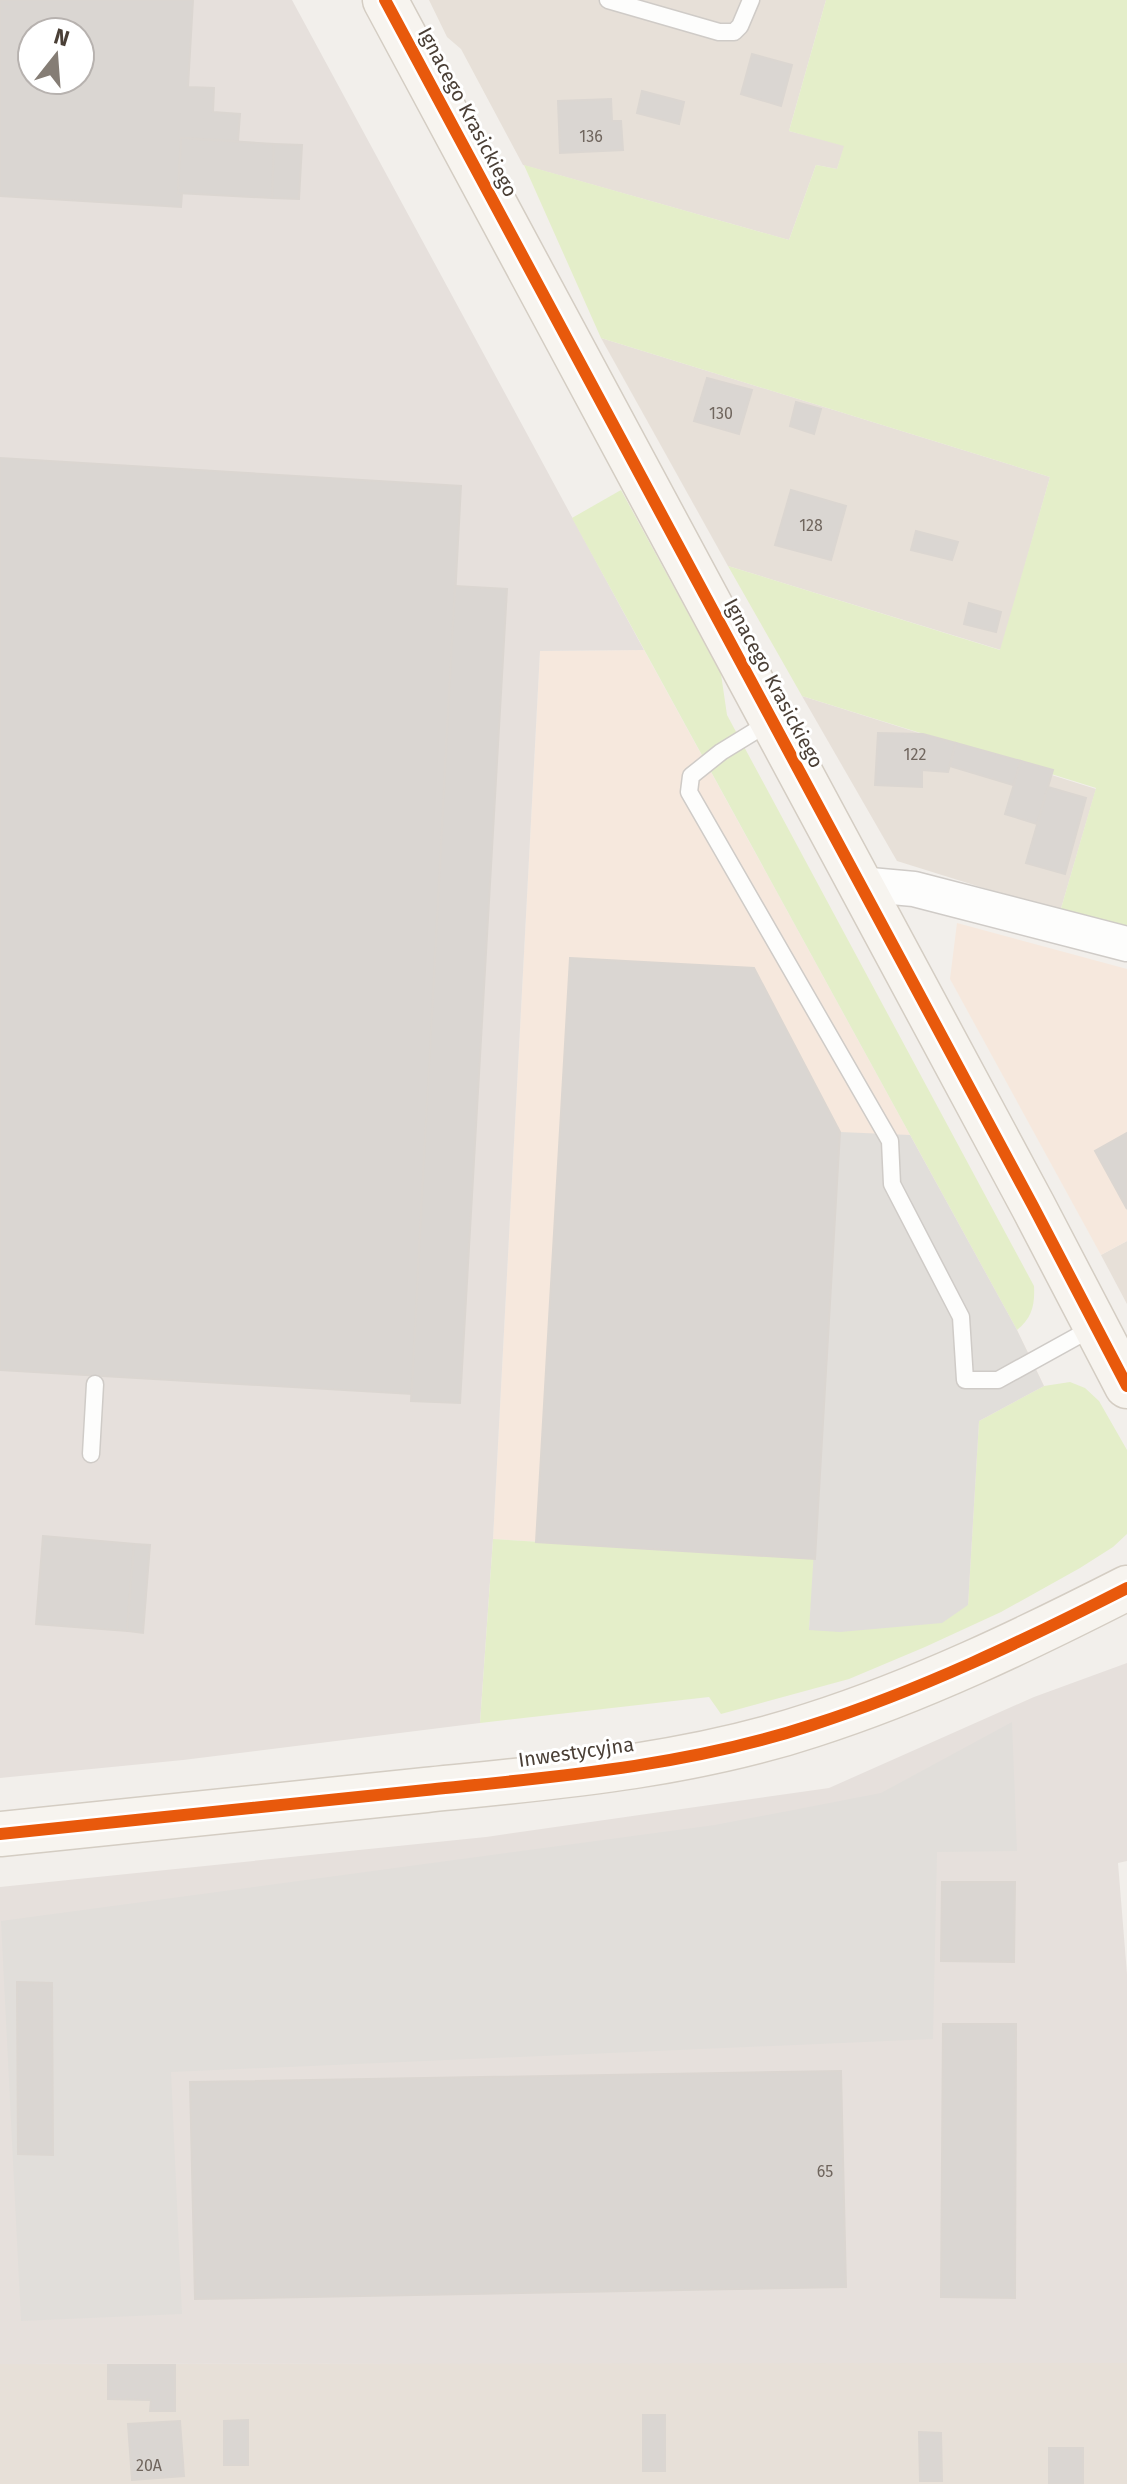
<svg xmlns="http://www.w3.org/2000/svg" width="1127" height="2484" font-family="'Fira Sans',sans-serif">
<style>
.residential{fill:#e7e0d8}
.commercial{fill:#f6e8dd}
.industrial{fill:#e6e0dc;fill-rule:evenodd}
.green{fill:#e4eec9}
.parking{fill:#e1deda}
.building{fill:#dad6d2;stroke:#dbd6d1;stroke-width:2;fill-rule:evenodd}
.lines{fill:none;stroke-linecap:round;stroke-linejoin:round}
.lane-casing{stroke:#cfcbc7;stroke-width:19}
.street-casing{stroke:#cfcbc7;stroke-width:37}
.secondary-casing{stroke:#d4cdc3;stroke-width:47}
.lane{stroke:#fdfdfc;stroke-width:16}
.street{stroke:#fdfdfc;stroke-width:34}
.secondary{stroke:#f7f4ef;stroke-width:44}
.cycleway-casing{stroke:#fff;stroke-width:17}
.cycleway{stroke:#e8590c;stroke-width:12}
.labels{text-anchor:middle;stroke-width:6;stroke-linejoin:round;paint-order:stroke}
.number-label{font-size:16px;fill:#70665e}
.street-label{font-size:20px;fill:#4a3f36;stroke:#fff}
</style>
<rect width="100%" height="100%" fill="#f2efeb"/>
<g class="residential">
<polygon points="429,0 826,0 789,131 845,145 837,169 816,165 789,240 523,165 461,49 447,37"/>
<polygon points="601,338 1050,477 1001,650 728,566"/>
<polygon points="802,696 1096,789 1060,912 897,861"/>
<polygon points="1127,1241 1127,1304 1101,1255"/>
<polygon points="893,2362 1127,2363 1127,2484 0,2484 0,2364"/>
</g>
<g class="commercial">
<polygon points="644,650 1017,1330 1044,1386 979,1421 968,1605 815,1559 493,1539 540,651"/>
<polygon points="957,923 1127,969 1127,1241 1101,1255 950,979"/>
</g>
<g class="industrial">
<path d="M 0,0 L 292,0 L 644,650 L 540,651 L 493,1539 L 480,1723 L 183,1760 L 0,1778 ZM 32,32 L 80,32 L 80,80 L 32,80 Z"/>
<polygon points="1127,1663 1127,1861 1118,1863 1127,1974 1127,2363 0,2364 0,1887 486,1837 829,1788 1034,1697"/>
</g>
<g class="green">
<polygon points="826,0 1127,0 1127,928 1060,912 1096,788 802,696 728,566 1000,650 1050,477 601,338 524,165 789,240 816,165 837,169 844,146 789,131"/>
<path d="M 621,490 L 721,674 L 727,715 L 1034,1286 C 1035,1305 1032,1318 1017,1330 L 572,518 Z"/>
<polygon points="1070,1382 1085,1388 1099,1401 1127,1450 1127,1534 1113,1547 1080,1568 1001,1612 925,1647 849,1679 721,1714 709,1697 480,1723 493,1539 815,1559 809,1630 968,1605 979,1421 1044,1386"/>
</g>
<g class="parking">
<polygon points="840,1132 910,1135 1017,1330 1044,1386 979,1421 968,1605 942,1623 840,1632 809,1630"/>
<polygon points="1012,1722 1017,1851 937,1852 933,2039 171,2072 182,2314 21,2321 1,1921 715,1825 881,1793"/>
</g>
<g class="building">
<path d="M 0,0 L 193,0 L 188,87 L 214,88 L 213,112 L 240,114 L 238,141 L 181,138 L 178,193 L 182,193 L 181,207 L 0,196 ZM 32,32 L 80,32 L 80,80 L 32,80 Z"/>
<polygon points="752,54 792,65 781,106 741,94"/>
<polygon points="642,91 684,102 679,124 637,113"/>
<polygon points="611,99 612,121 621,121 623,150 560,153 558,101"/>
<polygon points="181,138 274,144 272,198 178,193"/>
<polygon points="274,144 302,145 299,199 272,198"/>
<polygon points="707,378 752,390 739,434 694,421"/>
<polygon points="796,402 821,409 814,434 790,426"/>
<polygon points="0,458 461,486 412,1394 0,1370"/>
<polygon points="791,490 846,506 831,560 775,545"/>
<polygon points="916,531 958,542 952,560 911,550"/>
<polygon points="455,586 507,589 460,1403 411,1401"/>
<polygon points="969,603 1001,612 996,632 964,624"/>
<polygon points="878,733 923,734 956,743 948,772 922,770 922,787 875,785"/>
<polygon points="956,743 1021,761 1013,785 950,766"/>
<polygon points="1021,761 1053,770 1037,824 1005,814"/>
<polygon points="1048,787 1086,798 1065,874 1026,863"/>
<polygon points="570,958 754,968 840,1132 815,1559 536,1542"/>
<polygon points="1127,1133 1127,1209 1095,1151"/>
<polygon points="43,1536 134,1544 127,1631 36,1624"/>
<polygon points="134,1544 150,1545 143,1633 127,1631"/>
<polygon points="942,1882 1015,1882 1014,1962 941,1961"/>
<polygon points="17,1982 52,1983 53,2155 18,2154"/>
<polygon points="943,2024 1016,2024 1015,2298 941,2297"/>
<polygon points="841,2071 846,2287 195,2299 190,2082"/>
<polygon points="108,2365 175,2365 175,2411 150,2411 151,2400 108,2399"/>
<rect x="643" y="2415" width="22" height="56"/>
<polygon points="248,2420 248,2465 224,2465 224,2421"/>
<polygon points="180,2421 184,2476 132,2480 128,2424"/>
<polygon points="919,2432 941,2433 942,2481 920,2481"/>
<rect x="1049" y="2448" width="34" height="36"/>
</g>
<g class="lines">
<g class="lane-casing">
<g id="lane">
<polyline points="608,0 719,32 734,32 740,26 751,0"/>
<polyline points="770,722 721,752 691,776 689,792 890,1141 892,1184 961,1317 965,1380 998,1380 1094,1327"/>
<polyline points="91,1454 95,1384"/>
</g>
</g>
<g class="street-casing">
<polyline id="street" points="859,884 914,889 1127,944"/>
</g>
<g class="secondary-casing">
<g id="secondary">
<polyline points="385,0 1033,1206 1127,1386"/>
<path d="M 0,1834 C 142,1820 284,1805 426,1790 C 555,1777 688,1766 812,1725 C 921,1690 1025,1640 1127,1588"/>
</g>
</g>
<use href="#lane" class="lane"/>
<use href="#street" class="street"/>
<use href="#secondary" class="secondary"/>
<g class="cycleway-casing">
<g id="cycleway">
<polyline points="385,0 1033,1206 1127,1386"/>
<path d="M 0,1834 C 142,1820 284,1805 426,1790 C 555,1777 688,1766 812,1725 C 921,1690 1025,1640 1127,1588"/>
</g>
</g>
<use href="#cycleway" class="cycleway"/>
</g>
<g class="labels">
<g class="number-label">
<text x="591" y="142">136</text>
<text x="721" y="419">130</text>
<text x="811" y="531">128</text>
<text x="915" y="760">122</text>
<text x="825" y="2177">65</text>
<text x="149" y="2471">20A</text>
</g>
<g class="street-label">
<text transform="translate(468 112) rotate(62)" y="7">Ignacego Krasickiego</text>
<text transform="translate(774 683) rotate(62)" y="7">Ignacego Krasickiego</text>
<text transform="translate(576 1752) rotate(-8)" y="7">Inwestycyjna</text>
</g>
</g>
<g transform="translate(56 56) rotate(17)"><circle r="38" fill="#ffffff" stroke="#b7b2af" stroke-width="2"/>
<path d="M0-6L14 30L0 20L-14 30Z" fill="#857d75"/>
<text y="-12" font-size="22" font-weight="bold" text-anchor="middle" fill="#4a3f36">N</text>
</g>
</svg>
